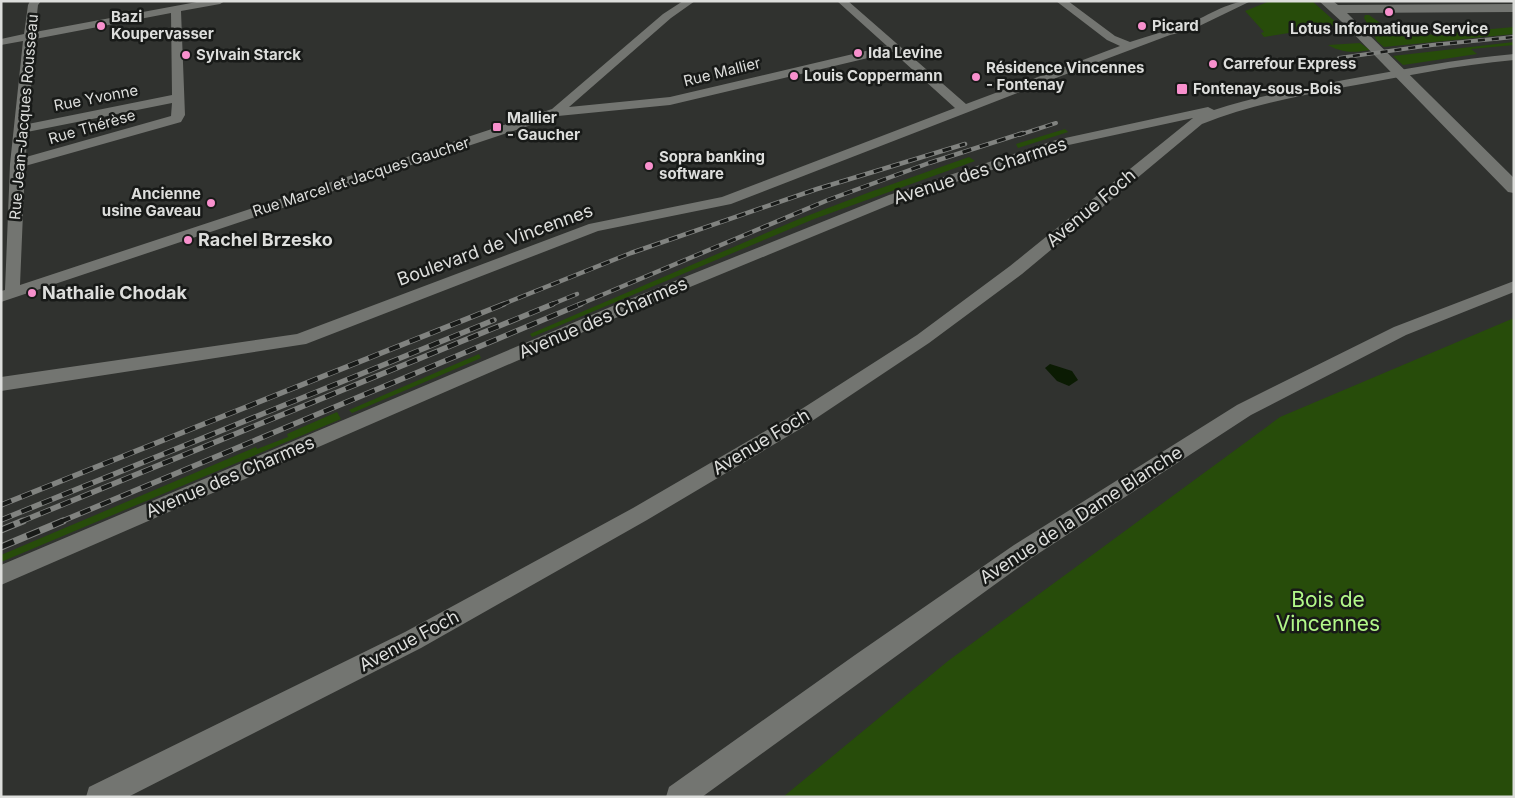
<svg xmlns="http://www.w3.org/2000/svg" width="1515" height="798" font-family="Inter,sans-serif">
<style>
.green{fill:#274c0a}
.water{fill:#0b1b03}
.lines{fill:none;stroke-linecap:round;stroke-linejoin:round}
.minor{fill:#737571;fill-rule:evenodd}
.tertiary{fill:#737571;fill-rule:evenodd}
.rail-far3-casing{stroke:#818380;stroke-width:4}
.rail-far2-casing{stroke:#818380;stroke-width:4.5}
.rail-far1-casing{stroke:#818380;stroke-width:5.5}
.rail-casing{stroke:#818380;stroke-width:7}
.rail-far3{stroke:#181a18;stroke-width:2.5;stroke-dasharray:7;stroke-linecap:butt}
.rail-far2{stroke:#181a18;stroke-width:3;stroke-dasharray:9;stroke-linecap:butt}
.rail-far1{stroke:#181a18;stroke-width:4;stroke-dasharray:11;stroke-linecap:butt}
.rail{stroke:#181a18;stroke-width:5;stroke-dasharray:14;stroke-linecap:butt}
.poi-dot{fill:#f890cd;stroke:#181a18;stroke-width:2}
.labels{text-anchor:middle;stroke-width:5;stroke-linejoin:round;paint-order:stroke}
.far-poi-label{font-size:15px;font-weight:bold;fill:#dddedc;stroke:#181a18;text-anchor:start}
.far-street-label{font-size:15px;fill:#dddedc;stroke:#181a18}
.street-label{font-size:18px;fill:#dddedc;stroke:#181a18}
.poi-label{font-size:18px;font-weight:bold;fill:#dddedc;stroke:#181a18;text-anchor:start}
.near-park-label{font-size:21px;fill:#b2f889;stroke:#181a18}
</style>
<rect width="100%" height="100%" fill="#30322f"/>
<g class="green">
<polygon points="1270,1 1312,1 1339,25 1264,37 1261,33 1264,32 1245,11"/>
<polygon points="1365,15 1369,15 1390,30 1394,30 1404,37 1514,27 1514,34 1384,47 1377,41 1364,18"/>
<polygon points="1514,42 1514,45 1471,49 1477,54 1403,65 1393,56"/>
<path d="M 1360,43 L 1370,50 C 1353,53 1343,53 1328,45 Z"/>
<polygon points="1065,129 1068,132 1018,148 1016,144"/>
<polygon points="969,157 975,161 814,219 532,337 530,334 799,219 870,192"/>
<polygon points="1514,318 1514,797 783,797 948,661 1280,417"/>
<polygon points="479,354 481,358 352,413 349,410"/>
<polygon points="337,412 341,419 1,562 1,555 256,447 257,449 288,437 287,434"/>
</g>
<polygon class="water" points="1050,364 1072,371 1078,380 1069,386 1057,381 1045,368"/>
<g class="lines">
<g class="minor">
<path d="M 30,1 L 41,1 L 38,5 L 35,32 L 202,1 L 225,1 L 220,4 L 181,11 L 185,115 L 181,122 L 25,166 L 20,285 L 552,109 L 663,14 L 683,1 L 695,1 L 671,18 L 569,107 L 670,97 L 887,46 L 837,1 L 848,1 L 966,104 L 1120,46 L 1107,40 L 1056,1 L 1068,1 L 1115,36 L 1130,42 C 1148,36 1165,31 1182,26 C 1206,18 1226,1 1251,1 L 1191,30 L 1170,35 L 1069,73 L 731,204 L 598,231 L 306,344 L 1,391 L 1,377 L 297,334 L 589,224 L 722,197 L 955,108 L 893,52 L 670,105 L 558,116 L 1,302 L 1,291 L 5,290 L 10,164 L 23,41 L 1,45 L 1,39 L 24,34 L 28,5 ZM 171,13 L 172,95 L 28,124 L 35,39 ZM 172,103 L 171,116 L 26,157 L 27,132 Z"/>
<path d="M 1514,54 L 1514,60 C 1457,65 1401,77 1345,87 C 1296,97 1248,105 1202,124 L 1022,274 L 929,343 L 800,429 L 647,520 L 421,648 L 128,797 L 86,797 L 89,787 L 405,632 L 633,508 L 786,419 L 917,335 L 1010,266 L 1193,118 L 1064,146 L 899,201 L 627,313 L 1,585 L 1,565 L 615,305 L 889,195 L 1056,140 L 1208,107 L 1214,110 C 1256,96 1300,89 1344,80 C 1400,70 1456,59 1514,54 Z"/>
<polygon points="1514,281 1514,292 1406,335 1251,415 1030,559 702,797 666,797 669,787 855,655 1014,545 1237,405 1394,327"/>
</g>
<polygon class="tertiary" points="1319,1 1333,1 1338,5 1514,4 1514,12 1347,13 1514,178 1514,193 1508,192 1342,22"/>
<g class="rail-far3-casing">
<g id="rail-far3">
<polyline points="1339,58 1432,45 1514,37"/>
<polyline points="1019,135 1056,123"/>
</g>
</g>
<g class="rail-far2-casing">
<g id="rail-far2">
<polyline points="501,305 631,253 817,189 965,144"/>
<polyline points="550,305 577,294"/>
<polyline points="578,305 828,200 929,163 1023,133"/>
</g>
</g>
<g class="rail-far1-casing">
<g id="rail-far1">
<polyline points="1,505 504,304"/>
<polyline points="1,520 494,320"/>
<polyline points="20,522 553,304"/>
<polyline points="60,522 581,304"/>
</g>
</g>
<g class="rail-casing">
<g id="rail">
<polyline points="1,530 23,521"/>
<polyline points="1,547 63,521"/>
</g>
</g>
<use href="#rail-far3" class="rail-far3"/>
<use href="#rail-far2" class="rail-far2"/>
<use href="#rail-far1" class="rail-far1"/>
<use href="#rail" class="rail"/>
</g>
<g class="poi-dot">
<circle cx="1389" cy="12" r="5"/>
<circle cx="101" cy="26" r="5"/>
<circle cx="1142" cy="26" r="5"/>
<circle cx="858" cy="53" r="5"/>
<circle cx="186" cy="55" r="5"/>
<circle cx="1213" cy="64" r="5"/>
<circle cx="794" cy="76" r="5"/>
<circle cx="976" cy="77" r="5"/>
<rect x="1176" y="83" width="12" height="12" rx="2.5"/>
<rect x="492" y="122" width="10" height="10" rx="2.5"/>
<circle cx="649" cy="166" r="5"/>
<circle cx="211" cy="203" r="5"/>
<circle cx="188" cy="240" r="5"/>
<circle cx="32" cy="293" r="5"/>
</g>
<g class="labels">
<g class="far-poi-label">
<text x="111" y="22">Bazi<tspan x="111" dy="17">Koupervasser</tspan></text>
<text x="1152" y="31">Picard</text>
<text x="1389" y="34" text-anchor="middle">Lotus Informatique Service</text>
<text x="868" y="58">Ida Levine</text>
<text x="196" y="60">Sylvain Starck</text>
<text x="1223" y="69">Carrefour Express</text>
<text x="986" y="73">Résidence Vincennes<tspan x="986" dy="17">- Fontenay</tspan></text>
<text x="804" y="81">Louis Coppermann</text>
<text x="1193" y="94">Fontenay-sous-Bois</text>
<text x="507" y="123">Mallier<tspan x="507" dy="17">- Gaucher</tspan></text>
<text x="659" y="162">Sopra banking<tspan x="659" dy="17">software</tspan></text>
<text x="201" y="199" text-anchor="end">Ancienne<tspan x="201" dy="17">usine Gaveau</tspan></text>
</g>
<g class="far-street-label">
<text transform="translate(722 72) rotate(-14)" y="5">Rue Mallier</text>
<text transform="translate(96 98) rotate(-11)" y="5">Rue Yvonne</text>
<text transform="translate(24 117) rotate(-85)" y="5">Rue Jean-Jacques Rousseau</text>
<text transform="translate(92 127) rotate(-16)" y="5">Rue Thérèse</text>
<text transform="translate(361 177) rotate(-18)" y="5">Rue Marcel et Jacques Gaucher</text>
</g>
<g class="street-label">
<text transform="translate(980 171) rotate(-18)" y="6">Avenue des Charmes</text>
<text transform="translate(1091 208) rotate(-40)" y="6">Avenue Foch</text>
<text transform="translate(495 245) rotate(-20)" y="6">Boulevard de Vincennes</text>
<text transform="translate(603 318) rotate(-23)" y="6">Avenue des Charmes</text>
<text transform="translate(761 442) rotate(-31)" y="6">Avenue Foch</text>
<text transform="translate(230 477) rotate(-23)" y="6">Avenue des Charmes</text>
<text transform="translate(1081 515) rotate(-33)" y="6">Avenue de la Dame Blanche</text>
<text transform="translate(409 641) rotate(-28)" y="6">Avenue Foch</text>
</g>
<g class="poi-label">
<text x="198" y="246">Rachel Brzesko</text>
<text x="42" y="299">Nathalie Chodak</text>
</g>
<g class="near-park-label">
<text x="1328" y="607">Bois de<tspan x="1328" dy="24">Vincennes</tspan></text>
</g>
</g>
<rect width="1515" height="798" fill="none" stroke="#dddedc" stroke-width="5"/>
</svg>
